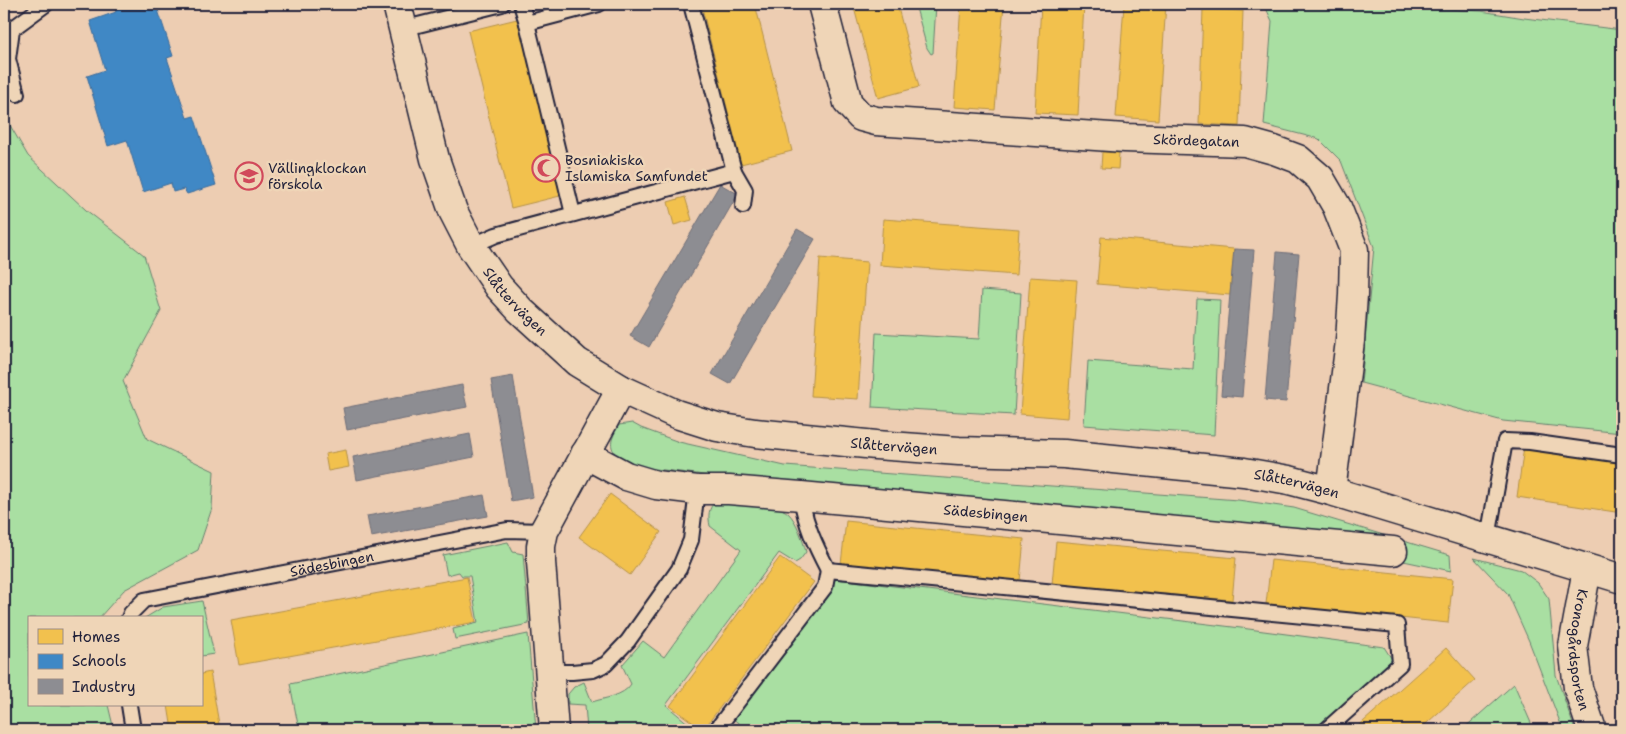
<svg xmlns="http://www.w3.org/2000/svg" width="1626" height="734" font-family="'Shantell Sans',sans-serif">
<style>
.green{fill:#a9dfa2;stroke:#66806e}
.homes{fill:#f2c14e;stroke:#b49148}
.schools{fill:#3f88c5;stroke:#36699c}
.industry{fill:#8d8d92;stroke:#6d6d78}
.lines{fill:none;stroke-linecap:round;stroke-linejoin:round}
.service-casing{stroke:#22223b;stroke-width:18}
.minor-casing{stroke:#22223b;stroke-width:31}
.tertiary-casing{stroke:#22223b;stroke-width:31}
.service{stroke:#efd5b7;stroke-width:14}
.minor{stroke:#efd5b7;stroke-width:28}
.tertiary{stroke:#efd5b7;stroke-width:28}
.labels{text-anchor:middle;stroke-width:5;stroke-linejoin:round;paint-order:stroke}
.street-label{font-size:14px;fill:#22223b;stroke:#efd5b7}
.poi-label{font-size:14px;fill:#22223b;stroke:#efd5b7;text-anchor:start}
</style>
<rect width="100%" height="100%" fill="#edcdb2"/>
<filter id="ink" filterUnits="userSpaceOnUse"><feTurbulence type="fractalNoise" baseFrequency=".02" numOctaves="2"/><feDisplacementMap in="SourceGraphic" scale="10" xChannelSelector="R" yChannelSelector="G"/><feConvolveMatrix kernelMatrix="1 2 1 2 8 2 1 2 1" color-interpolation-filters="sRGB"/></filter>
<g filter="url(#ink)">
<g class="green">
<polygon points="915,4 936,4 933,53 931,54 927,48"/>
<polygon points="1244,4 1351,4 1481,11 1524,18 1622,30 1622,433 1503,421 1361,383 1374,247 1341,161 1319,139 1264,125 1272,21 1265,6 1245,5"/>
<polygon points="4,115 28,156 86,210 144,255 161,311 123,381 147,439 214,471 212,508 198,550 124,590 99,618 29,618 29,705 108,705 114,730 4,730"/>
<polygon points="982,290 1021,293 1014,415 872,407 876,333 979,339"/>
<polygon points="1197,299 1220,300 1214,435 1084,425 1088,361 1193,369"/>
<path d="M 632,423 L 641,428 L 679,442 L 785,466 L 1238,500 L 1294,508 L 1450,555 L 1451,571 L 1266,532 L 802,487 L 623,465 C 609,446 608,445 619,425 Z"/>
<path d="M 716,501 C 734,502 775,502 788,513 C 797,521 803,541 806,552 L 800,560 L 795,563 L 779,553 L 666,705 L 696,730 L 587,730 L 585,705 L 568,704 L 568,694 L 574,687 L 584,682 L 592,702 C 604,698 624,696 631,684 L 622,665 L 643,641 L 664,657 L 741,550 L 710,526 C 708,516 708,508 716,501 Z"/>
<polygon points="508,542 513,552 523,554 529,624 455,639 453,629 478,623 470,576 462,576 459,572 447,575 443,555"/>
<polygon points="1474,558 1521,570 1538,583 1549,599 1556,675 1575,730 1563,730 1529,641 1508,594"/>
<polygon points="836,579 1241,628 1384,647 1393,661 1319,730 748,730 733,719"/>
<polygon points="202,601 214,654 201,656 201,618 145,618 163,607"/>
<polygon points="528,634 536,730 299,730 290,684"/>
<polygon points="1514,684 1534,730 1462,730"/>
</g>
<g class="homes">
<polygon points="540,4 568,4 541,10"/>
<polygon points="701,4 755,4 792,151 741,164"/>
<polygon points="853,4 897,4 919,87 878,98"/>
<polygon points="961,4 1004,4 995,110 954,107"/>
<polygon points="1041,4 1084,4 1078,115 1035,113"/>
<polygon points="1124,4 1166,4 1158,120 1116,117"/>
<polygon points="1203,9 1243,11 1239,126 1199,124"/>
<polygon points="521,18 564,195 511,208 468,31"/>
<polygon points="1102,152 1119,153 1118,169 1101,168"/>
<polygon points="685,197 692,220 674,225 668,202"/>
<polygon points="883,219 1019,229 1016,275 880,265"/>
<polygon points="1101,237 1234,249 1230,295 1097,284"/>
<polygon points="820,258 867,262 858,399 811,396"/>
<polygon points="1030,277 1077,280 1067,418 1020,414"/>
<polygon points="1524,447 1622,462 1622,513 1517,497"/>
<polygon points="346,450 349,467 328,471 325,454"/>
<polygon points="610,494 661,532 630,575 579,537"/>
<polygon points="846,521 1024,539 1020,581 841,564"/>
<polygon points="1056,541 1236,558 1232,600 1052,584"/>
<polygon points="780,557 814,582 703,730 670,706"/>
<polygon points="1271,560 1453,579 1448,623 1266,604"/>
<polygon points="467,577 476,622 239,665 231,620"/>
<polygon points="1446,648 1475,680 1419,730 1354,730"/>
<polygon points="210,672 220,730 172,730 168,705 201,705 201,674"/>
</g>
<polygon class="schools" points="113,4 156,4 173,56 167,58 187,118 194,116 216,185 187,194 184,189 173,192 171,183 143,192 127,140 108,146 87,76 105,70 90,21 116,12"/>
<g class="industry">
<polygon points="720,184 738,194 649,347 630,336"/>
<polygon points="797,229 815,239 730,384 712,374"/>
<polygon points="1234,249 1254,250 1242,397 1221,395"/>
<polygon points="1277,252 1299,254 1286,402 1265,400"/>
<polygon points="513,376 533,497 511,501 491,380"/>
<polygon points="462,385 467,407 347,430 343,408"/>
<polygon points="470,434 474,457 357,480 353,457"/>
<polygon points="484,495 488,516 371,537 367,516"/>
</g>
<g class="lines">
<g class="service-casing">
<g id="service">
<polyline points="521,4 527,23 599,4"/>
<polyline points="527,23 573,214"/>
<polyline points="402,29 502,4"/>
<polyline points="17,94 8,59 12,29 46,4"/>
<polyline points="734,171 745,190 743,206"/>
<polyline points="471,246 496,235 734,171 691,4"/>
<path d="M 801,496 C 805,524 815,545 828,570 L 1397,625 L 1400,664 L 1326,730"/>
<polyline points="1488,538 1505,441 1530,442 1622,455"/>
<path id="s1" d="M 129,618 L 131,613 L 144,600 L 507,530 L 544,531"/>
<polyline points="549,672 572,672 593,670 606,664 628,641 679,569 691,540 697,490"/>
<polyline points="129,705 133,730"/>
<polyline points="716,730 825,587 828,570"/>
</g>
</g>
<g class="minor-casing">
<g id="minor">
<path id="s2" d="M 822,4 L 848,103 L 861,117 L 876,121 L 1125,138 L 1245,142 L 1274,150 L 1298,159 L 1320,178 L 1337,207 L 1354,250 L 1353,295 L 1350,341 L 1331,491"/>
<path id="s3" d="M 585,454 L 626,476 L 656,485 L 697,490 L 729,490 L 801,496 L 1393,551"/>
<polyline points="554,730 541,562 541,546 544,531 621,389"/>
</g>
</g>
<g class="tertiary-casing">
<g id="tertiary">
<path id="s4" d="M 397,4 L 435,159 L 453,211 L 471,246 L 499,287 L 520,310 L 577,362 L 621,389 L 676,414 L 717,427 L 755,433 L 876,445 L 959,451 L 1064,454 L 1244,472 L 1289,480 L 1331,491 L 1622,579"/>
<path id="s5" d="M 1587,569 L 1573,646 L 1578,688 L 1592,730"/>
</g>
</g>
<use href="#service" class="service"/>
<use href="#minor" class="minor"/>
<use href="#tertiary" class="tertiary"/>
</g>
</g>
<defs>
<g id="mosque-ring" transform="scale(1.4375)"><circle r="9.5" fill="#efd5b7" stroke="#d1495b" stroke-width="1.5"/><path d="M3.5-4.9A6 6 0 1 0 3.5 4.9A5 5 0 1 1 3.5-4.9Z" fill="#d1495b"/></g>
<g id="school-ring" transform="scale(1.4375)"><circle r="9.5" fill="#efd5b7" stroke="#d1495b" stroke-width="1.5"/><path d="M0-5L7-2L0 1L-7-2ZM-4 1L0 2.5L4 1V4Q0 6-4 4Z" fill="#d1495b"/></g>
</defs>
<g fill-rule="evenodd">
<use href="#mosque-ring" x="546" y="168"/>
<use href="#school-ring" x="249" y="176"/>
</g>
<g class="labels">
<g class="street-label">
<text dy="5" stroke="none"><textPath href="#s2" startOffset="458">Skördegatan</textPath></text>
<text dy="5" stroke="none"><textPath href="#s4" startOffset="325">Slåttervägen</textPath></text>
<text dy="5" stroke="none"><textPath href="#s4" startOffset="745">Slåttervägen</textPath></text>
<text dy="5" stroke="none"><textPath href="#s4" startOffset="1150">Slåttervägen</textPath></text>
<text dy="5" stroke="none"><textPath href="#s3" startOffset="409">Sädesbingen</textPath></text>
<text dy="5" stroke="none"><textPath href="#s1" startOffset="215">Sädesbingen</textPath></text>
<text dy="5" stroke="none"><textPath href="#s5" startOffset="82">Kronogårdsporten</textPath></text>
</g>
<g class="poi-label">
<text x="565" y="165">Bosniakiska<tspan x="565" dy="16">Islamiska Samfundet</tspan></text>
<text x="268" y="173">Vällingklockan<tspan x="268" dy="16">förskola</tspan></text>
</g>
</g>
<rect width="1626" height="734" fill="none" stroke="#efd5b7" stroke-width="20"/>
<rect x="10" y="10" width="1606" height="714" fill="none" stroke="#22223b" stroke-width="2" filter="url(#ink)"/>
<rect x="28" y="616" width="175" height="90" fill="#efd5b7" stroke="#9d8d85"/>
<rect x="38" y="629" width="25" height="15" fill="#f2c14e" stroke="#9d8d85"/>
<text x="72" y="642" font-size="15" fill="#22223b">Homes</text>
<rect x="38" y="654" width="25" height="15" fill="#3f88c5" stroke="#9d8d85"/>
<text x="72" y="666" font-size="15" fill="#22223b">Schools</text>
<rect x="38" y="679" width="25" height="15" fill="#8d8d92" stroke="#9d8d85"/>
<text x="72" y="692" font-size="15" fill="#22223b">Industry</text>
</svg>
